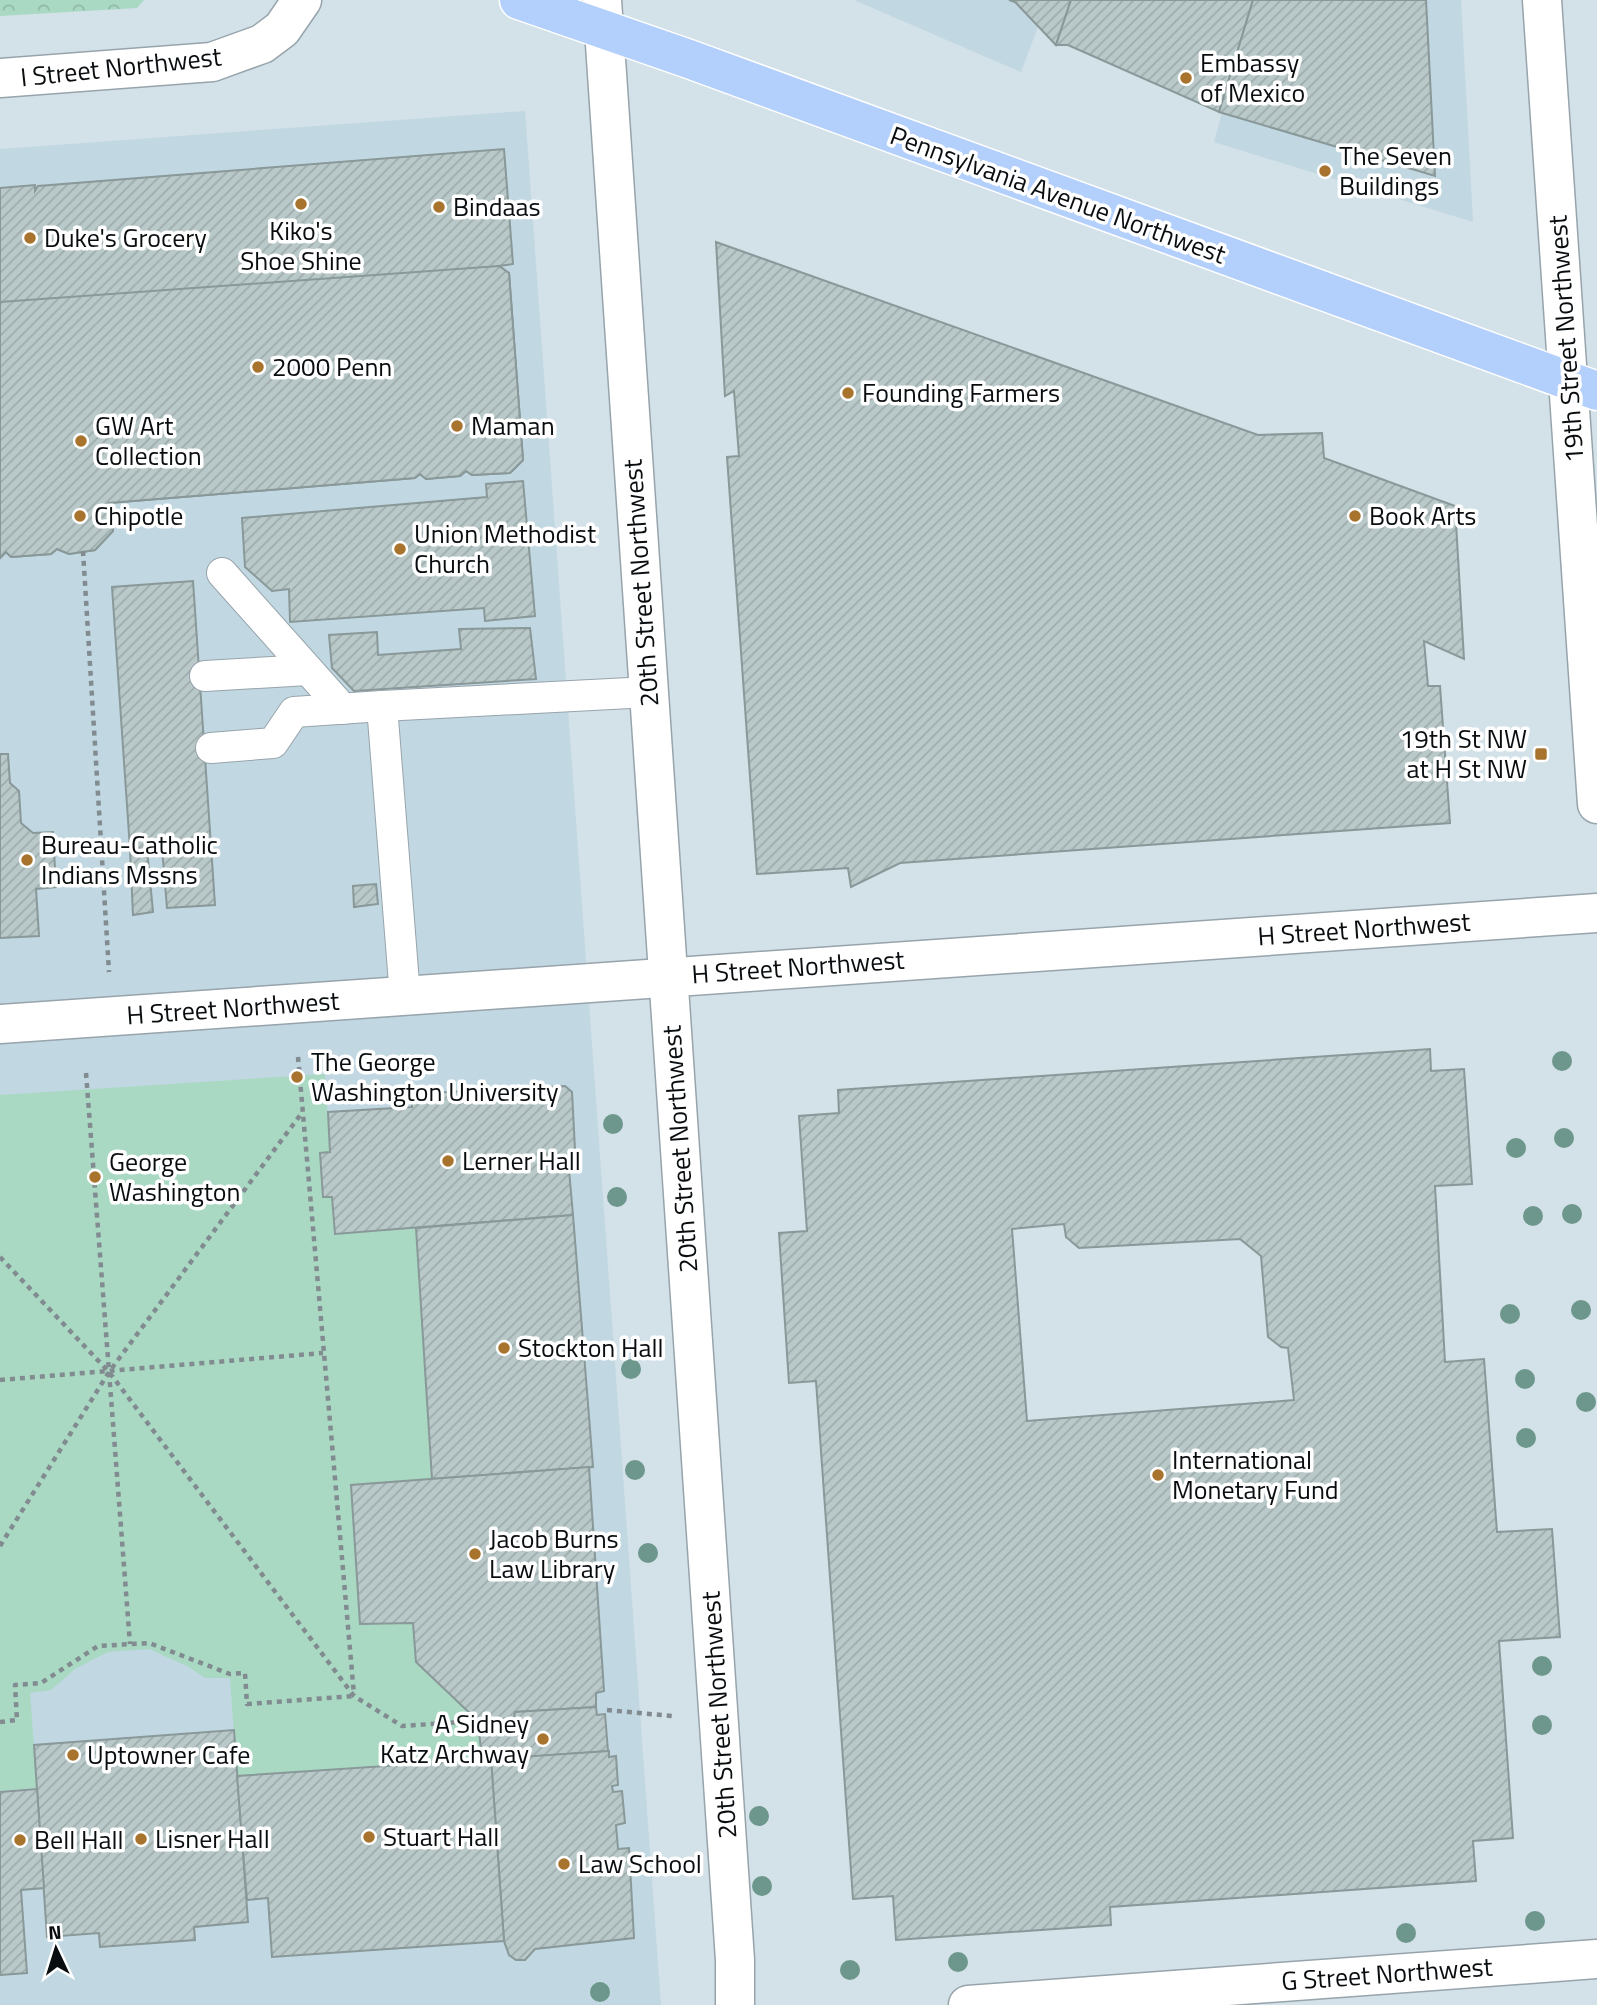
<svg xmlns="http://www.w3.org/2000/svg" width="1597" height="2005" font-family="'Titillium Web',sans-serif">
<style>
.built{fill:#c1d7e2}
.grass{fill:#a9d9c3}
.park{fill:url(#park-crowns)}
.building{fill:url(#building-hatch);stroke:#899898;stroke-width:2;fill-rule:evenodd}
.lines{fill:none;stroke-linecap:round;stroke-linejoin:round}
.service-casing{stroke:#97a4ab;stroke-width:32}
.tertiary-casing{stroke:#97a4ab;stroke-width:41}
.secondary-casing{stroke:#97a4ab;stroke-width:41}
.primary-casing{stroke:#fff;stroke-width:41}
.path{stroke:#818b90;stroke-width:4.5;stroke-dasharray:5 5;stroke-linecap:butt}
.service{stroke:#fff;stroke-width:30}
.tertiary{stroke:#fff;stroke-width:38}
.secondary{stroke:#fff;stroke-width:38}
.primary{stroke:#b3cffc;stroke-width:38}
.tree{fill:#6d968c}
.poi-dot{fill:#a8732c;stroke:#fff;stroke-width:2.5}
.labels{text-anchor:middle;stroke-width:7;stroke-linejoin:round;paint-order:stroke}
.poi-label{font-size:26px;fill:#090d0f;stroke:#fff;text-anchor:start}
.street-label{font-size:26px;fill:#090d0f;stroke:#fff}
</style>
<defs>
<pattern id="park-crowns" width="20" height="18" patternUnits="userSpaceOnUse" patternTransform="scale(1.75)"><rect width="20" height="18" fill="#a9d9c3"/><path d="M2 6a3 3 0 1 1 6 0M12 15a3 3 0 1 1 6 0" fill="none" stroke="#90b9a6"/></pattern>
<pattern id="building-hatch" width="6" height="6" patternUnits="userSpaceOnUse" patternTransform="scale(1.75)"><rect width="6" height="6" fill="#b9c9c9"/><path d="M-1 1l2-2M0 6l6-6M5 7l2-2" fill="none" stroke="#9eabab"/></pattern>
</defs>
<rect width="100%" height="100%" fill="#d3e1e8"/>
<g class="built">
<polygon points="854,0 1048,0 1021,72"/>
<polygon points="1253,0 1461,0 1473,222 1214,142"/>
<polygon points="525,111 661,2005 0,2005 0,149"/>
</g>
<polygon class="grass" points="325,1074 330,1152 320,1153 323,1197 332,1197 335,1233 416,1228 432,1479 413,1623 416,1662 478,1721 482,1760 237,1777 230,1678 205,1678 187,1666 149,1649 108,1652 75,1669 51,1690 30,1693 37,1788 0,1791 0,1095"/>
<polygon class="park" points="0,0 144,0 137,8 0,16"/>
<g class="building">
<polygon points="1009,0 1071,0 1056,45 1015,2"/>
<polygon points="1071,0 1253,0 1219,112 1068,45 1056,45"/>
<polygon points="1253,0 1426,0 1435,176 1219,112"/>
<polygon points="504,149 513,264 499,266 509,273 523,460 510,473 472,475 466,471 460,476 426,479 420,474 415,478 109,503 113,531 95,550 69,554 57,549 51,554 11,557 6,552 0,558 0,188 35,185 35,191 38,186"/>
<polygon points="716,242 1258,435 1322,433 1324,458 1455,506 1464,659 1424,641 1428,686 1440,686 1450,823 900,863 851,887 848,868 757,874 727,457 739,456 734,391 725,396"/>
<polygon points="499,266 509,273 523,460 510,473 472,475 466,471 460,476 426,479 420,474 415,478 109,503 113,531 95,550 69,554 57,549 51,554 11,557 6,552 0,558 0,302"/>
<polygon points="523,481 535,616 485,621 484,608 290,622 289,589 272,591 245,567 242,518 487,497 486,484"/>
<polygon points="193,581 215,905 167,908 162,848 130,849 112,587"/>
<polygon points="530,628 536,679 354,691 332,668 329,635 377,632 378,655 461,649 459,629"/>
<polygon points="0,754 8,754 10,783 19,791 21,823 33,833 53,832 56,887 36,889 39,936 0,938"/>
<polygon points="130,849 147,849 153,912 133,915"/>
<polygon points="376,884 378,904 354,907 353,886"/>
<path d="M 1430,1049 L 1431,1071 L 1464,1069 L 1472,1184 L 1435,1186 L 1445,1362 L 1484,1359 L 1497,1532 L 1552,1529 L 1560,1637 L 1499,1641 L 1513,1838 L 1473,1841 L 1476,1881 L 1110,1907 L 1111,1925 L 896,1940 L 893,1896 L 853,1899 L 816,1381 L 789,1383 L 779,1233 L 807,1231 L 799,1116 L 839,1113 L 838,1090 ZM 1064,1224 L 1066,1237 L 1079,1248 L 1240,1239 L 1261,1256 L 1268,1337 L 1281,1347 L 1288,1348 L 1294,1400 L 1027,1421 L 1012,1229 Z"/>
<polygon points="565,1086 572,1092 576,1169 569,1170 573,1215 335,1234 332,1197 323,1197 320,1153 330,1152 328,1112 412,1107 411,1094"/>
<polygon points="573,1215 593,1467 432,1479 416,1228"/>
<polygon points="589,1467 604,1691 596,1693 596,1707 515,1712 514,1718 478,1721 416,1662 413,1623 360,1624 351,1485"/>
<polygon points="596,1707 597,1715 605,1714 608,1751 482,1760 478,1721 514,1718 515,1712"/>
<polygon points="234,1730 248,1922 194,1927 195,1940 100,1947 99,1933 47,1937 34,1745"/>
<polygon points="609,1751 609,1757 616,1756 618,1785 612,1786 613,1792 622,1791 625,1823 616,1825 618,1849 629,1848 634,1938 535,1949 525,1960 516,1960 509,1955 504,1941 491,1759"/>
<polygon points="491,1759 504,1941 272,1957 268,1898 247,1900 237,1776"/>
<polygon points="37,1789 44,1888 21,1890 27,1973 0,1975 0,1792"/>
</g>
<g class="lines">
<g class="service-casing">
<g id="service">
<polyline points="222,573 343,709"/>
<polyline points="205,676 308,670"/>
<polyline points="211,748 273,743 294,712 382,706"/>
<polyline points="405,996 382,706 649,692"/>
</g>
</g>
<g class="tertiary-casing">
<g id="tertiary">
<polyline points="602,0 735,1960 735,2005"/>
<polyline points="0,78 212,62 262,44 282,29 302,0"/>
<polyline points="0,1024 1597,913"/>
<polyline points="968,2005 1597,1959"/>
</g>
</g>
<g class="secondary-casing">
<polyline id="secondary" points="1542,0 1597,804"/>
</g>
<g class="primary-casing">
<polyline id="primary" points="519,0 689,59 1597,391"/>
</g>
<g class="path">
<polyline points="83,551 109,972"/>
<polyline points="298,1057 354,1695"/>
<polyline points="86,1073 130,1644"/>
<polyline points="0,1257 109,1372 354,1696 402,1726 475,1721"/>
<polyline points="0,1380 323,1353"/>
<polyline points="0,1546 109,1372 301,1114"/>
<polyline points="607,1710 672,1716"/>
<polyline points="0,1722 17,1720 15,1685 41,1683 98,1646 149,1643 230,1674 245,1673 247,1704 354,1696"/>
</g>
<use href="#service" class="service"/>
<use href="#tertiary" class="tertiary"/>
<use href="#secondary" class="secondary"/>
<use href="#primary" class="primary"/>
</g>
<g class="tree">
<circle cx="1562" cy="1061" r="10"/>
<circle cx="613" cy="1124" r="10"/>
<circle cx="1564" cy="1138" r="10"/>
<circle cx="1516" cy="1148" r="10"/>
<circle cx="617" cy="1197" r="10"/>
<circle cx="1572" cy="1214" r="10"/>
<circle cx="1533" cy="1216" r="10"/>
<circle cx="1581" cy="1310" r="10"/>
<circle cx="1510" cy="1314" r="10"/>
<circle cx="631" cy="1369" r="10"/>
<circle cx="1525" cy="1379" r="10"/>
<circle cx="1586" cy="1402" r="10"/>
<circle cx="1526" cy="1438" r="10"/>
<circle cx="635" cy="1470" r="10"/>
<circle cx="648" cy="1553" r="10"/>
<circle cx="1542" cy="1666" r="10"/>
<circle cx="1542" cy="1725" r="10"/>
<circle cx="759" cy="1816" r="10"/>
<circle cx="762" cy="1886" r="10"/>
<circle cx="1535" cy="1921" r="10"/>
<circle cx="1406" cy="1933" r="10"/>
<circle cx="958" cy="1962" r="10"/>
<circle cx="850" cy="1970" r="10"/>
<circle cx="600" cy="1992" r="10"/>
</g>
<g class="poi-dot">
<circle cx="1186" cy="78" r="7"/>
<circle cx="1325" cy="171" r="7"/>
<circle cx="301" cy="204" r="7"/>
<circle cx="439" cy="207" r="7"/>
<circle cx="30" cy="238" r="7"/>
<circle cx="258" cy="367" r="7"/>
<circle cx="848" cy="393" r="7"/>
<circle cx="457" cy="426" r="7"/>
<circle cx="81" cy="441" r="7"/>
<circle cx="80" cy="516" r="7"/>
<circle cx="1355" cy="516" r="7"/>
<circle cx="400" cy="549" r="7"/>
<rect x="1534" y="747" width="14" height="14" rx="3.5"/>
<circle cx="27" cy="860" r="7"/>
<circle cx="297" cy="1077" r="7"/>
<circle cx="448" cy="1161" r="7"/>
<circle cx="95" cy="1177" r="7"/>
<circle cx="504" cy="1348" r="7"/>
<circle cx="1158" cy="1475" r="7"/>
<circle cx="475" cy="1554" r="7"/>
<circle cx="543" cy="1739" r="7"/>
<circle cx="73" cy="1755" r="7"/>
<circle cx="369" cy="1837" r="7"/>
<circle cx="141" cy="1839" r="7"/>
<circle cx="20" cy="1840" r="7"/>
<circle cx="564" cy="1864" r="7"/>
</g>
<g class="labels">
<g class="poi-label">
<text x="1200" y="72">Embassy<tspan x="1200" dy="30">of Mexico</tspan></text>
<text x="1339" y="165">The Seven<tspan x="1339" dy="30">Buildings</tspan></text>
<text x="453" y="216">Bindaas</text>
<text x="301" y="240" text-anchor="middle">Kiko's<tspan x="301" dy="30">Shoe Shine</tspan></text>
<text x="44" y="247">Duke's Grocery</text>
<text x="272" y="376">2000 Penn</text>
<text x="862" y="402">Founding Farmers</text>
<text x="95" y="435">GW Art<tspan x="95" dy="30">Collection</tspan></text>
<text x="471" y="435">Maman</text>
<text x="94" y="525">Chipotle</text>
<text x="1369" y="525">Book Arts</text>
<text x="414" y="543">Union Methodist<tspan x="414" dy="30">Church</tspan></text>
<text x="1527" y="748" text-anchor="end">19th St NW<tspan x="1527" dy="30">at H St NW</tspan></text>
<text x="41" y="854">Bureau-Catholic<tspan x="41" dy="30">Indians Mssns</tspan></text>
<text x="311" y="1071">The George<tspan x="311" dy="30">Washington University</tspan></text>
<text x="462" y="1170">Lerner Hall</text>
<text x="109" y="1171">George<tspan x="109" dy="30">Washington</tspan></text>
<text x="518" y="1357">Stockton Hall</text>
<text x="1172" y="1469">International<tspan x="1172" dy="30">Monetary Fund</tspan></text>
<text x="489" y="1548">Jacob Burns<tspan x="489" dy="30">Law Library</tspan></text>
<text x="529" y="1733" text-anchor="end">A Sidney<tspan x="529" dy="30">Katz Archway</tspan></text>
<text x="87" y="1764">Uptowner Cafe</text>
<text x="383" y="1846">Stuart Hall</text>
<text x="155" y="1848">Lisner Hall</text>
<text x="34" y="1849">Bell Hall</text>
<text x="578" y="1873">Law School</text>
</g>
<g class="street-label">
<text transform="translate(121 67) rotate(-6)" y="9">I Street Northwest</text>
<text transform="translate(1058 195) rotate(20)" y="9">Pennsylvania Avenue Northwest</text>
<text transform="translate(1566 339) rotate(-94)" y="9">19th Street Northwest</text>
<text transform="translate(641 583) rotate(-94)" y="9">20th Street Northwest</text>
<text transform="translate(1364 929) rotate(-4)" y="9">H Street Northwest</text>
<text transform="translate(798 967) rotate(-4)" y="9">H Street Northwest</text>
<text transform="translate(233 1008) rotate(-4)" y="9">H Street Northwest</text>
<text transform="translate(680 1149) rotate(-94)" y="9">20th Street Northwest</text>
<text transform="translate(719 1715) rotate(-94)" y="9">20th Street Northwest</text>
<text transform="translate(1387 1974) rotate(-4)" y="9">G Street Northwest</text>
</g>
</g>
<g transform="translate(56 1949) rotate(356)" stroke="#ffffff" stroke-width="5" paint-order="stroke">
<path d="M0-5L12 26L0 18L-12 26Z" fill="#090d0f"/>
<text y="-10" font-size="19" font-weight="bold" text-anchor="middle" fill="#090d0f">N</text>
</g>
</svg>
